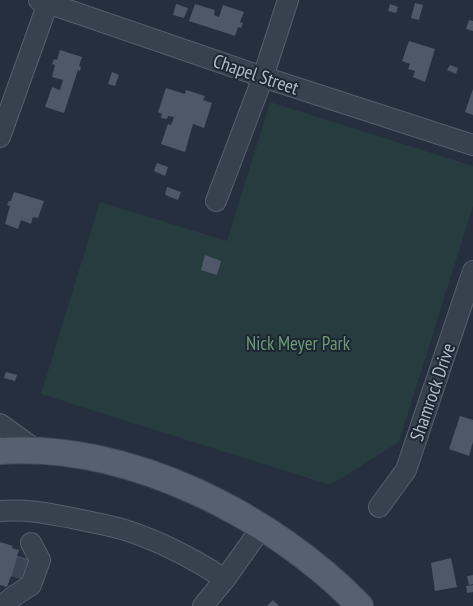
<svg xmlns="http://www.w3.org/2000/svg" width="473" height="606" font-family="'PT Sans Narrow',sans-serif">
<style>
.green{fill:#273c3f}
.building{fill:#4e5869}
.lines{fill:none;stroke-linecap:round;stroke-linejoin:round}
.minor-tunnel{stroke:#3a4453;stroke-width:20;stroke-dasharray:20 10;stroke-linecap:butt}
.minor-casing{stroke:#565f6c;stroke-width:22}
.major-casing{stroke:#414a57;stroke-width:28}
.minor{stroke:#38414e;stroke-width:20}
.major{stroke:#57606e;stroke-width:26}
.labels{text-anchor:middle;stroke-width:4;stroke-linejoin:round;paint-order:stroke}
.street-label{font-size:19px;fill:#b4bcc9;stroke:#1d2633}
.park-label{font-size:19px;fill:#6c9976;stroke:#1d2633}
</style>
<rect width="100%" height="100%" fill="#252f3e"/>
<polygon class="green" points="270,102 473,166 473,206 399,442 330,485 41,394 100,202 227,241"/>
<g class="building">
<polygon points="415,3 423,5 419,20 411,18"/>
<polygon points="176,4 188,8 184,18 173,15"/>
<polygon points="195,4 215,10 214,15 219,17 223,5 244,12 240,22 243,23 241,28 238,27 235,36 189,21"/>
<polygon points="390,4 398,7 396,13 388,11"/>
<polygon points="469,20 473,21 473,31 466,29"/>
<polygon points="409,41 435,49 425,82 413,77 415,71 408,69 410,64 402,61"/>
<polygon points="60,50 82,57 79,66 81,67 80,71 78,70 64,113 45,107 52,87 60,90 63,80 52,77 55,65 52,64 54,59 57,60"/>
<polygon points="450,65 458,68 456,74 447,70"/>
<polygon points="112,72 119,75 115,86 108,84"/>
<polygon points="166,88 185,94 186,90 205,96 203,100 212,103 204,128 193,124 185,152 161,144 168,124 171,125 174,117 168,116 167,119 161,118 162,114 158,112"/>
<polygon points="473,89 473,115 465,112"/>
<polygon points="157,163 168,167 165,176 154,171"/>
<polygon points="167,187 181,192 178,200 165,195"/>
<polygon points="14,192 44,201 38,218 33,217 31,224 21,220 18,229 5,224 10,206 7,205 9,201 11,201"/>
<polygon points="205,255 221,261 217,275 201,270"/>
<polygon points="6,372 17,375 15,381 4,378"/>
<polygon points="460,416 473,420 473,442 469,456 449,449"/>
<polygon points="0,542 13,546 12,548 19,550 17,556 35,561 29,581 11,576 7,587 0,585"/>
<polygon points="451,558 457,587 435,591 431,563"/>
<polygon points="473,575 473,584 469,585 467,576"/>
<polygon points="473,585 473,592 467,593 466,586"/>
<polygon points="273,600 279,606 267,606"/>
</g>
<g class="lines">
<polyline class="minor-tunnel" points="21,579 27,559"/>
<g class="minor-casing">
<g id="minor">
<polyline points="39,0 263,77 473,145"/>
<polyline points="0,137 49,0"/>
<polyline points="216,201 263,77 288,0"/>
<polyline points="0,424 36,450"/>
<polyline points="379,507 406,470 473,271"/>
<path d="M 0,511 C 28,509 45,513 72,518 C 90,522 108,525 125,530 C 160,541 194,559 225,579"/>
<polyline points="2,606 14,596 31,585 40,560 31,543"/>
<polyline points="203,606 225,579 262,527"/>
</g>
</g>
<g class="major-casing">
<path id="major" d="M 0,451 C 128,442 273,516 360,606"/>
</g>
<use href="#minor" class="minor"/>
<use href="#major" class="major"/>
</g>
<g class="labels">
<g class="street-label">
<text transform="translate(256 74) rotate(19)" y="7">Chapel Street</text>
<text transform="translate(432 392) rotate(-71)" y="7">Shamrock Drive</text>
</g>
<g class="park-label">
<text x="298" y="350">Nick Meyer Park</text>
</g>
</g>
</svg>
